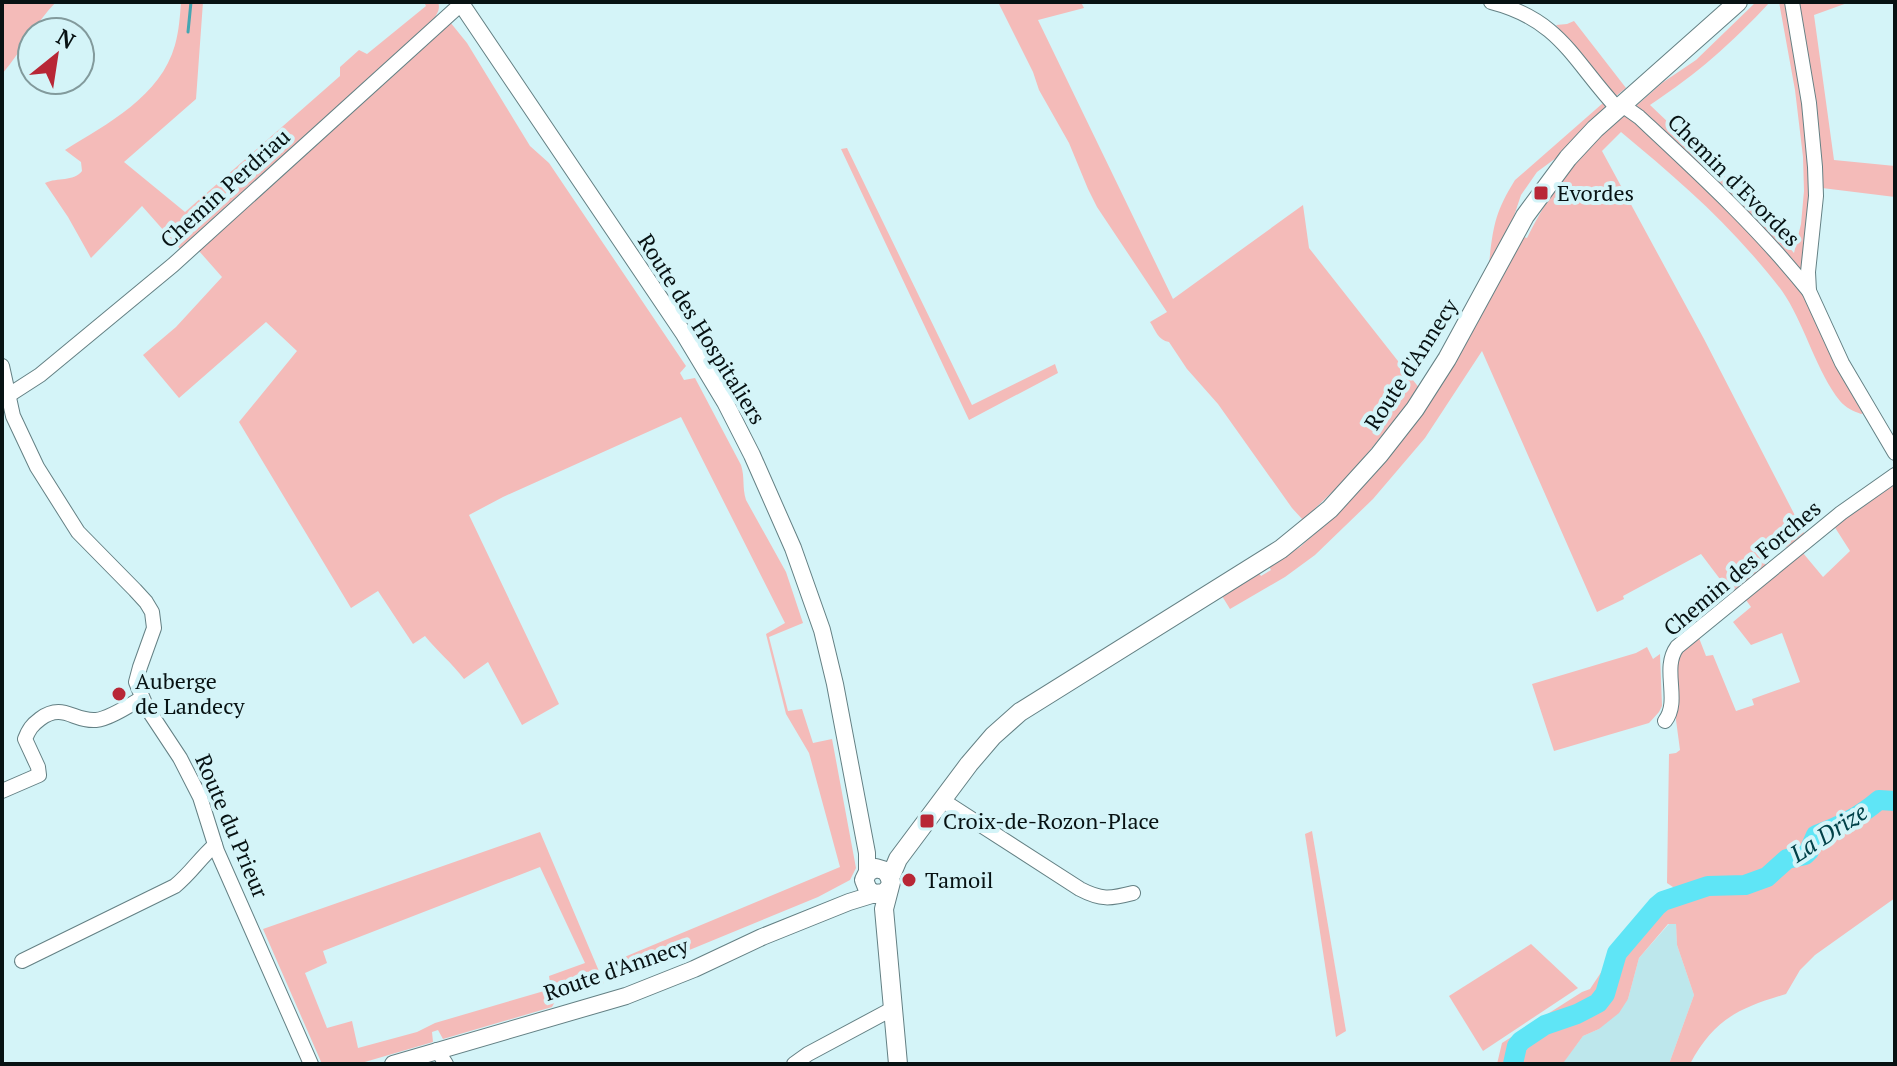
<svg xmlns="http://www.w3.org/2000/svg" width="1897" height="1066" font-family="'PT Serif',serif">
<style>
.built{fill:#bde7ec}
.green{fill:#f4bbb9;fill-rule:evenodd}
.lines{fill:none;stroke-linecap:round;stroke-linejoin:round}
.stream{stroke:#45a6b2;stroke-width:3}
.river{stroke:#5fe5f6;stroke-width:20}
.minor-casing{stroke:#648084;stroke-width:16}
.tertiary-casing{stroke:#648084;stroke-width:18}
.secondary-casing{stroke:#648084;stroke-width:20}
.minor{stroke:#fff;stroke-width:14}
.tertiary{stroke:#fff;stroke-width:16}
.secondary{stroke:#fff;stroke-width:18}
.poi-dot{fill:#b82736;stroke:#d4f4f8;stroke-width:3}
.labels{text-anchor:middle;stroke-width:8;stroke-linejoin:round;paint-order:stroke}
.street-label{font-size:22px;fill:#071213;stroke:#d4f4f8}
.poi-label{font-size:22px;fill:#071213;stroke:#d4f4f8;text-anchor:start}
.water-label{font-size:24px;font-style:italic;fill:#004148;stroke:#d4f4f8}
</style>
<rect width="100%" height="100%" fill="#d4f4f8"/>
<polygon class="built" points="1669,924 1676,924 1677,945 1694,995 1669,1064 1562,1064 1583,1036 1599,1029 1628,999 1639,958"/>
<g class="green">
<path d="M 2,2 L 56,2 C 35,23 22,51 2,74 Z"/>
<path d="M 181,2 L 203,2 L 196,99 L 124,162 L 185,212 L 340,76 L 340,67 L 359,50 L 367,54 L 426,6 L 424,2 L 438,2 C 441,10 436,15 432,22 L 180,249 L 142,206 L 91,258 L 68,217 L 45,183 C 58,177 73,182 82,171 L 81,162 L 65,150 C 107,124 161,96 175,45 C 179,31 180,16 181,2 Z"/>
<path d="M 1006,2 L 1081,2 L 1084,8 L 1038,20 L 1173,299 L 1303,205 L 1309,248 L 1420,389 L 1349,476 L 1303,520 L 1292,508 L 1218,404 L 1187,369 L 1169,342 C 1158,340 1156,331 1150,322 L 1167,312 L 1097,207 L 1088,189 L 1069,143 L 1039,90 L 1033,72 L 999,4 Z"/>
<path d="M 1756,2 L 1770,2 C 1731,44 1698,73 1650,105 L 1733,184 L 1794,253 L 1801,224 L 1804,191 L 1803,157 L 1795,90 L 1779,2 L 1788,2 L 1812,169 L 1803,279 L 1635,107 L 1662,83 L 1696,60 Z"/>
<polygon points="1799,2 1850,2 1814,15 1834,160 1895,166 1895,197 1822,188"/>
<polygon points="1574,21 1626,88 1616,96 1611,94 1556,25 1567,24"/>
<path d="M 450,22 L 467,43 L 530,146 L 549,163 L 686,366 L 680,373 L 684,380 L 695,378 L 741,465 C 745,477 742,487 746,500 L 786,572 L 803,623 L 769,637 L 788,711 L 802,709 L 813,743 L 832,739 L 856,868 L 850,880 L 818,897 L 636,972 L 622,958 L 840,867 L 809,753 L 786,714 L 766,634 L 785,623 L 681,417 L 503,497 L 469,515 L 559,704 L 522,725 L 488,662 L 464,679 C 452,663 437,651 425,636 L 413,644 L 378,591 L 351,608 L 239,422 L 297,351 L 266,322 L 179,398 L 143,355 L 176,327 L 222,277 L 199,251 Z"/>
<path d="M 1603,103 L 1606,108 L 1560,155 L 1537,172 L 1521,195 L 1512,222 L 1489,264 C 1493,227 1495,212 1515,180 Z"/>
<path d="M 1625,114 L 1643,125 L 1795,279 L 1864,413 L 1861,414 C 1853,411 1846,408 1840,401 C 1817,372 1806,329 1786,297 C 1777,283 1766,271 1756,259 C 1715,211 1669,172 1621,132 L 1602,151 L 1704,339 L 1805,535 C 1801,538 1798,542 1794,544 C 1781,551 1766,546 1765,567 L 1732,595 L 1701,554 L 1623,596 L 1624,599 L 1597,612 L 1482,351 L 1425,438 L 1373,499 L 1315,555 L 1285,577 L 1230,609 L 1222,596 L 1259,573 L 1261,576 L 1271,570 L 1269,566 L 1300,547 L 1335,515 L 1459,354 L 1524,237 L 1527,238 C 1548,196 1585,138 1625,114 Z"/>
<polygon points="847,148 972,405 1055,364 1058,373 969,420 841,149"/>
<path d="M 1895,482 L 1895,898 L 1815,955 L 1800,970 L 1786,994 C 1739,1008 1714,1019 1690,1064 L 1669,1064 L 1694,995 L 1677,945 L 1676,924 L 1668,924 L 1639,958 L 1628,999 L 1619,1013 L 1599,1029 L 1583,1036 L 1564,1062 L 1562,1064 L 1497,1064 L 1502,1043 L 1582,992 L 1590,989 L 1644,908 L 1659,897 L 1676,889 L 1667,883 L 1669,754 L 1676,753 L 1680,750 L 1676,720 L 1676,657 L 1699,638 L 1706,656 L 1713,655 L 1736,711 L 1754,705 L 1752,699 L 1800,682 L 1782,633 L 1751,645 L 1733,622 L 1751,607 L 1746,600 L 1803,553 L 1823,577 L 1850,551 L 1834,526 Z"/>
<polygon points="1647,647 1653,659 1660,654 1662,706 1659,712 1649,723 1554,751 1532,684 1636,653"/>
<polygon points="1312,831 1346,1031 1336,1037 1305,834"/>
<path d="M 540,832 L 604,983 L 557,998 L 552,1007 L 443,1039 L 438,1030 L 432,1032 L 433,1042 L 358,1064 L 322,1064 L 263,929 ZM 540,867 L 585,963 L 549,976 L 551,989 L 435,1023 L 417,1032 L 358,1048 L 352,1021 L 327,1028 L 305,973 L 327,963 L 323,951 Z"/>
<polygon points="1531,944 1578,988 1483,1051 1449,996"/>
</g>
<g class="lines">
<polyline class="stream" points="188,32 191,2"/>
<path class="river" d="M 1513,1064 L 1517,1046 L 1521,1041 L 1545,1025 L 1577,1014 L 1598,1003 L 1605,994 L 1617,953 L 1657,906 L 1663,901 L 1708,886 L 1745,885 L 1767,877 L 1787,859 L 1805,855 L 1809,851 L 1816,835 C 1840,826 1859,817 1879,800 L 1895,801"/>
<g class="minor-casing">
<g id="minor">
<path d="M 1491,2 C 1561,20 1573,61 1618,109"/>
<polyline points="1792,2 1809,103 1815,167 1816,196 1808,272 1809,291 1842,363 1895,453"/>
<path d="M 1622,105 L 1639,117 C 1699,173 1758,227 1809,291"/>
<polyline points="2,366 13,416 37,467 78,532 135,590 146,602 152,612 154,628 140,667 136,682 138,687 147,708 180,758 200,797 217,851 311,1064"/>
<polyline points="9,395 40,375 173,265 461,4"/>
<path d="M 1665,721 C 1681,700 1661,669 1677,647 L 1841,513 L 1895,475"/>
<path d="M 2,791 L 39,775 L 38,767 L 25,739 C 29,729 32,725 40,719 C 63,702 74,722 96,720 C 109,719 130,705 142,698"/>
<path d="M 942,800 L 1080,889 C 1101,900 1110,899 1133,893"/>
<path d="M 22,961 L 175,886 C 191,873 200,858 215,845"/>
<polyline points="437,1050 446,1064"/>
<polyline points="794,1064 808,1054 892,1009"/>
</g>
</g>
<g class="tertiary-casing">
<g id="tertiary">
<polyline points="460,2 684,334 725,402 752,455 793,548 822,630 835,684 867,853 867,874"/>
<polyline points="393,1064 626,996 694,969 762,937 849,902 875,894"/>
</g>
</g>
<g class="secondary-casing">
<g id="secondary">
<polyline points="889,888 884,893 875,894 868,890 864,880 868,872 876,868 886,871 890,878"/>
<polyline points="898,1064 884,909 891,882 890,878 898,859 969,764 993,736 1020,712 1281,549 1330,509 1379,455 1415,409 1447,359 1525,216 1568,158 1595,129 1738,2"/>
</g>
</g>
<use href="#minor" class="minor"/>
<use href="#tertiary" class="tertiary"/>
<use href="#secondary" class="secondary"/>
</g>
<g class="poi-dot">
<rect x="1533" y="185" width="16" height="16" rx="4"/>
<circle cx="119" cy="694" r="8"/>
<rect x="919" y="813" width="16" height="16" rx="4"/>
<circle cx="909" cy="880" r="8"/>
</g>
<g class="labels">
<g class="street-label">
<text transform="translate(1734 180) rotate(45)" y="8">Chemin d'Evordes</text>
<text transform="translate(225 188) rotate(-42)" y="8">Chemin Perdriau</text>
<text transform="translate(702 329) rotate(58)" y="8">Route des Hospitaliers</text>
<text transform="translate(1411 364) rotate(-57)" y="8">Route d'Annecy</text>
<text transform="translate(1742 568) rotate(-40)" y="8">Chemin des Forches</text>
<text transform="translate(232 826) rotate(67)" y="8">Route du Prieur</text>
<text transform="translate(616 969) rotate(-19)" y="8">Route d'Annecy</text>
</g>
<g class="poi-label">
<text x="1557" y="201">Evordes</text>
<text x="135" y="689">Auberge<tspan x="135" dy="25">de Landecy</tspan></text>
<text x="943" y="829">Croix-de-Rozon-Place</text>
<text x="925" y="888">Tamoil</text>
</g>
<g class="water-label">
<text transform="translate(1829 833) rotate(-33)" y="8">La Drize</text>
</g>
</g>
<rect width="1897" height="1066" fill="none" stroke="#071213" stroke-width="8"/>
<g transform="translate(56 56) rotate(30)"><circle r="38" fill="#d4f4f8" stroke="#829a9c" stroke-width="2"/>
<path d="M0-6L14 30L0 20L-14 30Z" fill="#b82736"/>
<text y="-12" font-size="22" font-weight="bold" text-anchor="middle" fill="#071213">N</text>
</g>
</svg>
